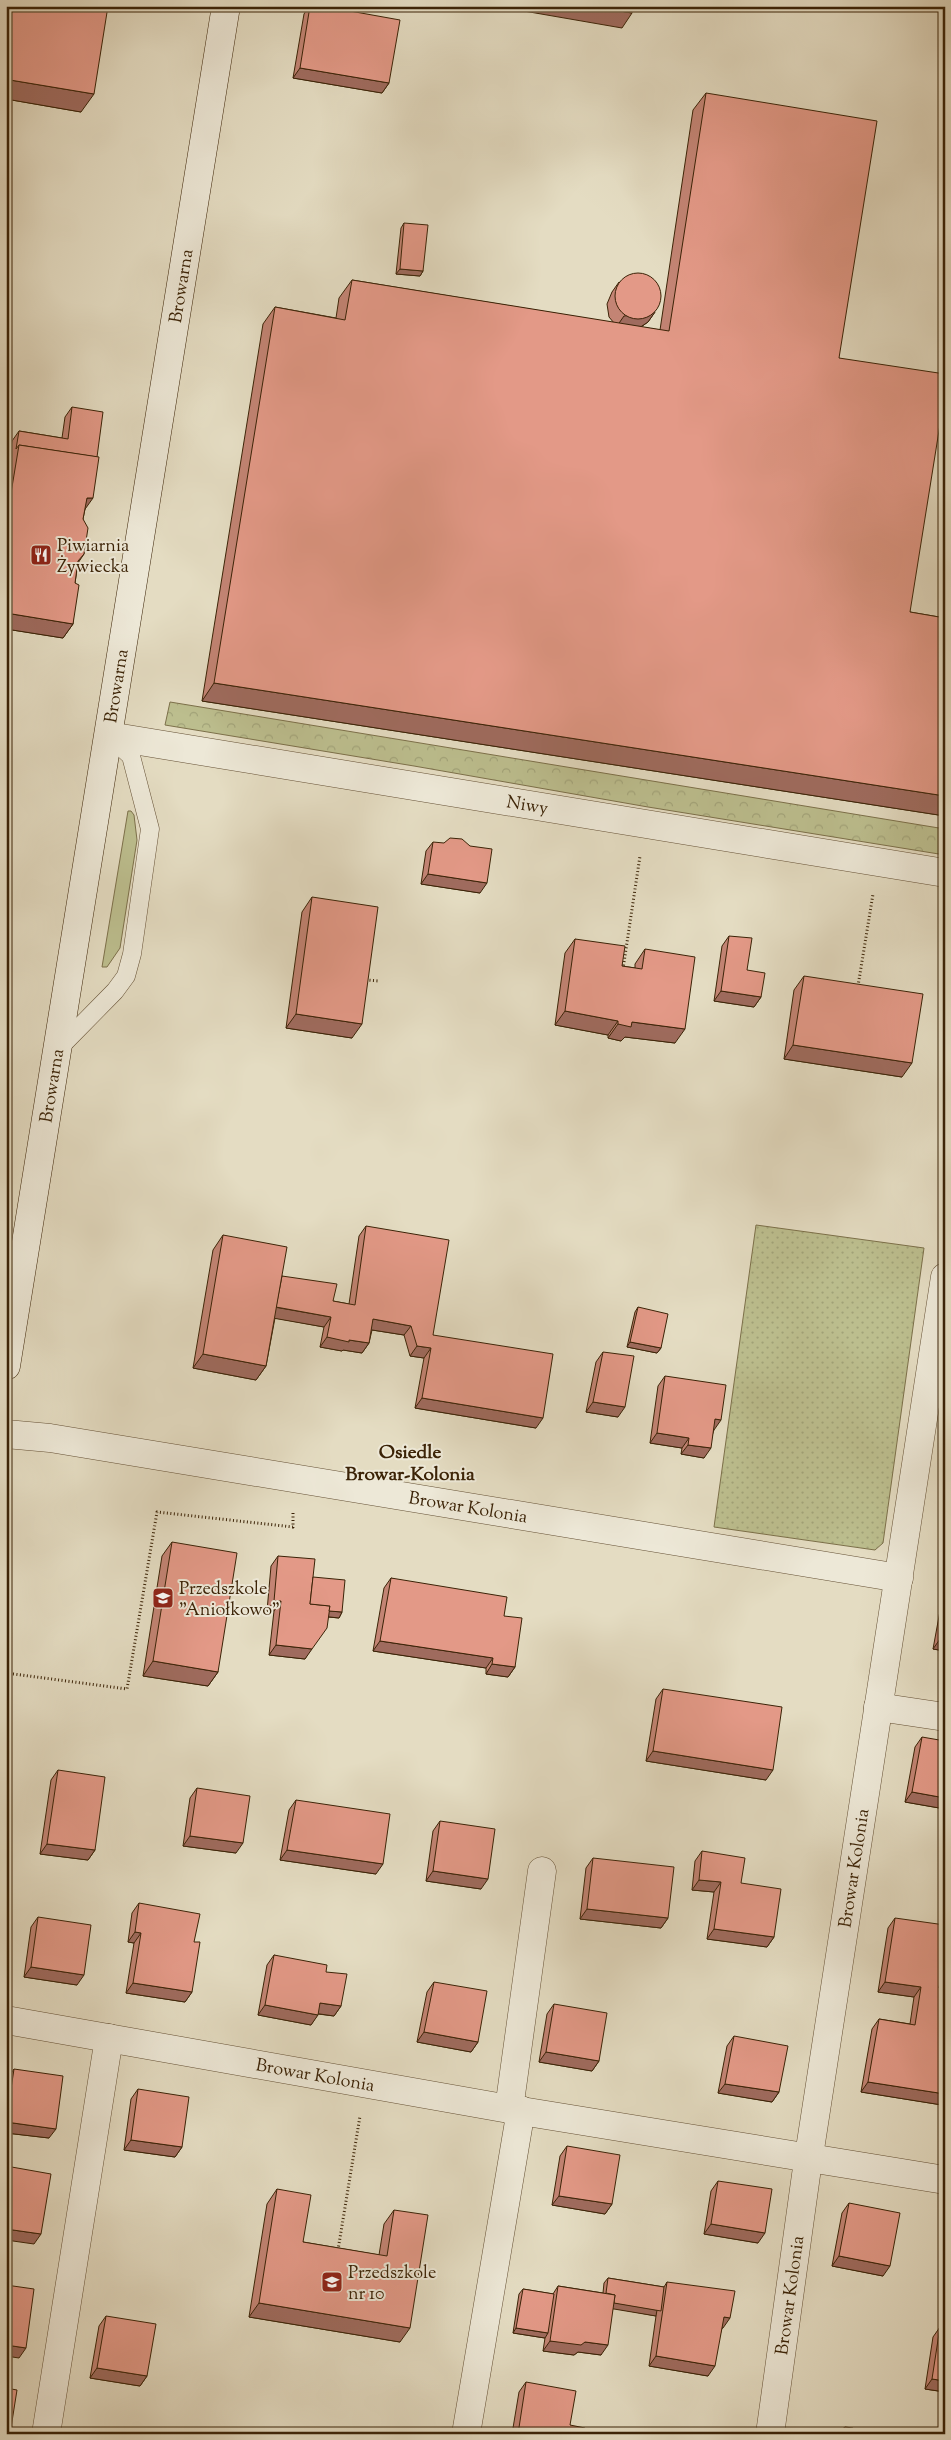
<svg xmlns="http://www.w3.org/2000/svg" width="951" height="2440" font-family="'Sorts Mill Goudy',serif">
<style>
.grass{fill:#bcbe8e;stroke:#7c704a}
.forest{fill:url(#forest-crowns);stroke:#7c704a}
.park{fill:url(#park-dots);stroke:#7c704a}
.lines{fill:none;stroke-linecap:round;stroke-linejoin:round}
.lane-casing{stroke:#655136;stroke-width:19}
.street-casing{stroke:#655136;stroke-width:29}
.secondary-casing{stroke:#3b2307;stroke-width:29}
.path{stroke:#3b2307;stroke-width:3;stroke-dasharray:1 2.5;stroke-linecap:butt}
.lane{stroke:#ede8d7;stroke-width:18}
.street{stroke:#ede8d7;stroke-width:28}
.secondary{stroke:#ede8d7;stroke-width:28}
.wall{fill:#c38474;stroke:#3b2307}
.shaded-wall{fill:#9f6b5e;stroke:#3b2307}
.building{fill:#e39987;stroke:#3b2307}
.labels{text-anchor:middle;stroke-width:4;stroke-linejoin:round;paint-order:stroke}
.street-label{font-size:18px;fill:#3b2307;stroke:#ede8d7}
.poi-label{font-size:18px;fill:#3b2307;stroke:#ede8d7;text-anchor:start}
.neighbourhood-label{font-size:19px;font-weight:bold;fill:#3b2307;stroke:#ede8d7}
</style>
<defs>
<pattern id="forest-crowns" width="20" height="18" patternUnits="userSpaceOnUse" patternTransform="scale(1.25)"><rect width="20" height="18" fill="#bcbe8e"/><path d="M2 6a3 3 0 1 1 6 0M12 15a3 3 0 1 1 6 0" fill="none" stroke="#a2a379"/></pattern>
<pattern id="park-dots" width="8" height="8" patternUnits="userSpaceOnUse" patternTransform="scale(1.25)"><rect width="8" height="8" fill="#bcbe8e"/><path d="M2 2h.1M6 6h.1" fill="none" stroke="#a2a379" stroke-width="1.8" stroke-linecap="round"/></pattern>
</defs>
<rect width="100%" height="100%" fill="#e4dcc2"/>
<filter id="stains"><feTurbulence type="fractalNoise" baseFrequency=".004" numOctaves="4"/><feColorMatrix values="0 0 0 0 .2 0 0 0 0 .09 0 0 0 0 .02 0 0 0 .5 -.17"/></filter>
<radialGradient id="worn" r=".72"><stop offset=".6" stop-color="#630" stop-opacity="0"/><stop offset="1" stop-color="#630" stop-opacity=".3"/></radialGradient>
<polygon class="grass" points="128,811 131,811 134,815 137,840 120,948 107,967 102,967"/>
<polygon class="forest" points="170,702 945,829 945,855 648,807 414,766 165,725"/>
<polygon class="park" points="756,1225 924,1248 883,1543 875,1550 714,1527"/>
<g class="lines">
<g class="lane-casing">
<polyline id="lane" points="58,1049 115,991 126,976 132,954 150,829 131,756 110,737"/>
</g>
<g class="street-casing">
<g id="street">
<path id="s1" d="M 109,736 L 945,873"/>
<path id="s2" d="M 6,1434 L 50,1438 L 899,1578"/>
<polyline points="878,1707 945,1717"/>
<path id="s3" d="M 6,2020 L 509,2109 L 945,2180"/>
<polyline points="509,2109 542,1871"/>
<polyline points="46,2434 109,2038"/>
<polyline points="466,2434 521,2110"/>
<path id="s4" d="M 770,2434 L 806,2175 L 945,1277"/>
</g>
</g>
<g class="secondary-casing">
<g id="secondary">
<path id="s5" d="M 6,1366 L 226,6"/>
</g>
</g>
<g class="path">
<polyline points="623,969 640,856"/>
<polyline points="366,980 379,981"/>
<polyline points="858,986 873,894"/>
<polyline points="6,1673 127,1689 157,1512 293,1527 293,1512"/>
<polyline points="338,2250 360,2116"/>
</g>
<use href="#lane" class="lane"/>
<use href="#street" class="street"/>
<use href="#secondary" class="secondary"/>
</g>
<g class="wall">
<polygon points="6,6 81,112 6,99"/>
<polygon points="309,6 322,6 389,83 382,93 293,78 304,14"/>
<polygon points="706,93 839,358 910,612 945,618 945,816 202,701 263,324 275,307 336,318 339,298 352,280 614,323 609,317 607,304 612,292 619,282 655,312 648,322 641,327 660,330 693,110"/>
<polygon points="404,223 423,271 420,276 396,274 401,228"/>
<polygon points="72,407 85,509 83,519 84,554 78,563 75,583 73,624 63,638 6,629 6,477 12,441 19,431 62,438 65,417"/>
<polygon points="433,842 480,893 421,884 426,851"/>
<polygon points="312,897 352,1038 286,1028 302,912"/>
<polygon points="729,936 761,997 754,1007 714,1001 722,946"/>
<polygon points="575,939 622,966 635,968 635,964 645,949 675,1043 625,1037 621,1041 608,1038 608,1035 555,1025 565,953"/>
<polygon points="804,976 902,1077 784,1059 794,990"/>
<polygon points="366,1226 433,1335 536,1428 415,1408 424,1358 410,1356 404,1335 372,1330 369,1343 362,1353 343,1350 342,1351 320,1347 324,1327 275,1318 266,1366 256,1380 193,1368 213,1250 223,1235 282,1276 333,1301 349,1304 359,1236"/>
<polygon points="638,1307 661,1348 657,1353 627,1347 635,1312"/>
<polygon points="603,1352 618,1417 586,1412 596,1362"/>
<polygon points="665,1376 714,1430 704,1458 681,1454 682,1448 650,1443 658,1386"/>
<polygon points="172,1542 218,1672 208,1686 143,1676 162,1556"/>
<polygon points="278,1556 313,1577 342,1612 339,1618 328,1617 305,1659 269,1655 274,1611 267,1611 271,1566"/>
<polygon points="391,1578 504,1616 515,1667 508,1677 486,1674 486,1668 373,1651 384,1588"/>
<polygon points="945,1588 945,1651 933,1649 944,1589"/>
<polygon points="663,1689 766,1780 646,1761 656,1699"/>
<polygon points="922,1737 945,1809 905,1802 915,1747"/>
<polygon points="58,1770 95,1850 88,1860 40,1854 51,1780"/>
<polygon points="197,1788 236,1853 183,1846 190,1798"/>
<polygon points="296,1800 376,1874 280,1860 289,1810"/>
<polygon points="440,1821 481,1889 426,1881 433,1831"/>
<polygon points="702,1851 741,1883 774,1937 767,1947 707,1939 714,1892 692,1890 695,1861"/>
<polygon points="593,1858 668,1918 661,1928 580,1919 586,1868"/>
<polygon points="139,1903 192,1992 185,2002 126,1993 134,1943 128,1942 132,1913"/>
<polygon points="38,1917 77,1985 24,1977 31,1927"/>
<polygon points="895,1918 939,1988 942,2105 861,2092 872,2029 879,2019 910,2024 914,1997 878,1992 888,1928"/>
<polygon points="274,1955 326,1972 341,2006 334,2016 318,2014 311,2025 258,2015 267,1965"/>
<polygon points="434,1982 478,2042 471,2052 417,2042 427,1992"/>
<polygon points="554,2004 599,2061 592,2071 539,2062 547,2014"/>
<polygon points="734,2036 779,2092 772,2102 718,2093 727,2046"/>
<polygon points="14,2069 49,2138 6,2133 6,2083 7,2079"/>
<polygon points="138,2089 182,2147 175,2157 124,2150 131,2099"/>
<polygon points="567,2146 612,2204 605,2214 552,2205 560,2156"/>
<polygon points="718,2181 758,2243 704,2234 711,2191"/>
<polygon points="277,2189 303,2242 379,2255 384,2224 394,2210 400,2342 249,2317 267,2204"/>
<polygon points="849,2203 883,2276 832,2266 842,2213"/>
<polygon points="608,2278 664,2287 667,2282 723,2328 722,2328 708,2376 649,2366 656,2316 613,2308 601,2355 578,2352 574,2355 543,2351 545,2338 513,2333 519,2294 523,2289 553,2294 558,2286 603,2293 604,2283"/>
<polygon points="106,2316 147,2376 140,2386 90,2378 99,2326"/>
<polygon points="940,2327 945,2328 945,2392 925,2389 933,2337"/>
<polygon points="526,2382 570,2425 584,2434 512,2434 519,2392"/>
</g>
<g class="shaded-wall">
<polygon points="495,6 589,6 632,13 622,28"/>
<polygon points="300,68 389,83 382,93 293,78"/>
<polygon points="6,72 11,73 6,79"/>
<polygon points="10,80 94,94 81,112 6,99 6,85"/>
<polygon points="400,269 423,271 420,276 396,274"/>
<polygon points="655,312 648,322 639,328 617,326 624,316"/>
<polygon points="87,498 93,498 83,512"/>
<polygon points="6,613 73,624 63,638 6,629"/>
<polygon points="214,683 945,796 945,816 202,701"/>
<polygon points="428,874 487,883 480,893 421,884"/>
<polygon points="721,991 761,997 754,1007 714,1001"/>
<polygon points="565,1011 618,1021 608,1035 555,1025"/>
<polygon points="296,1014 362,1024 352,1038 286,1028"/>
<polygon points="632,1022 685,1029 675,1043 625,1037 621,1041 608,1038 618,1024"/>
<polygon points="793,1045 912,1063 902,1077 784,1059"/>
<polygon points="274,1307 331,1317 324,1327 267,1317"/>
<polygon points="373,1319 411,1326 404,1335 366,1329"/>
<polygon points="327,1337 349,1340 369,1343 362,1353 343,1350 342,1351 320,1347"/>
<polygon points="630,1342 661,1348 657,1353 627,1347"/>
<polygon points="417,1346 431,1348 424,1358 410,1356"/>
<polygon points="203,1354 266,1366 256,1380 193,1368"/>
<polygon points="422,1398 543,1418 536,1428 415,1408"/>
<polygon points="593,1402 625,1407 618,1417 586,1412"/>
<polygon points="715,1419 721,1420 714,1430 708,1429"/>
<polygon points="657,1433 689,1438 682,1448 650,1443"/>
<polygon points="688,1445 711,1448 704,1458 681,1454"/>
<polygon points="274,1601 281,1601 274,1611 267,1611"/>
<polygon points="307,1609 342,1612 339,1618 303,1614"/>
<polygon points="940,1639 945,1640 945,1651 933,1649"/>
<polygon points="380,1641 493,1658 486,1668 373,1651"/>
<polygon points="276,1645 312,1649 305,1659 269,1655"/>
<polygon points="153,1661 218,1672 208,1686 143,1676"/>
<polygon points="492,1664 515,1667 508,1677 486,1674"/>
<polygon points="653,1751 773,1770 766,1780 646,1761"/>
<polygon points="912,1792 945,1798 945,1809 905,1802"/>
<polygon points="190,1836 243,1843 236,1853 183,1846"/>
<polygon points="47,1844 95,1850 88,1860 40,1854"/>
<polygon points="287,1850 383,1864 376,1874 280,1860"/>
<polygon points="433,1871 488,1879 481,1889 426,1881"/>
<polygon points="699,1880 721,1882 714,1892 692,1890"/>
<polygon points="587,1909 668,1918 661,1928 580,1919"/>
<polygon points="714,1929 774,1937 767,1947 707,1939"/>
<polygon points="135,1932 141,1933 134,1943 128,1942"/>
<polygon points="31,1967 84,1975 77,1985 24,1977"/>
<polygon points="885,1982 921,1987 914,1997 878,1992"/>
<polygon points="133,1983 192,1992 185,2002 126,1993"/>
<polygon points="320,2003 341,2006 334,2016 313,2013"/>
<polygon points="265,2005 318,2015 311,2025 258,2015"/>
<polygon points="424,2032 478,2042 471,2052 417,2042"/>
<polygon points="546,2052 599,2061 592,2071 539,2062"/>
<polygon points="868,2082 945,2094 945,2101 942,2105 861,2092"/>
<polygon points="725,2084 779,2092 772,2102 718,2093"/>
<polygon points="6,2122 56,2129 49,2138 6,2133"/>
<polygon points="131,2140 182,2147 175,2157 124,2150"/>
<polygon points="559,2196 612,2204 605,2214 552,2205"/>
<polygon points="711,2224 765,2233 758,2243 704,2234"/>
<polygon points="6,2229 41,2234 34,2244 6,2240"/>
<polygon points="839,2256 890,2266 883,2276 832,2266"/>
<polygon points="611,2302 657,2310 656,2316 608,2308"/>
<polygon points="259,2303 410,2328 400,2342 249,2317"/>
<polygon points="724,2317 730,2318 723,2328 717,2327"/>
<polygon points="516,2328 548,2333 545,2338 513,2333"/>
<polygon points="550,2341 585,2342 608,2345 601,2355 578,2352 574,2355 543,2351"/>
<polygon points="6,2345 26,2348 19,2358 6,2356"/>
<polygon points="656,2356 715,2366 708,2376 649,2366"/>
<polygon points="97,2368 147,2376 140,2386 90,2378"/>
<polygon points="932,2379 945,2381 945,2392 925,2389"/>
</g>
<g class="building">
<polygon points="6,6 108,6 94,94 10,80 11,73 6,72"/>
<polygon points="310,6 322,6 400,20 389,83 300,68"/>
<polygon points="589,6 633,6 632,13"/>
<polygon points="706,93 877,121 839,358 945,374 945,393 910,612 945,618 945,796 214,683 275,307 345,320 352,280 669,331"/>
<polygon points="404,223 428,225 423,271 400,269"/>
<circle cx="638" cy="296" r="23"/>
<polygon points="72,407 103,412 97,457 19,445 16,449 19,431 68,439"/>
<polygon points="19,445 99,457 93,498 87,498 83,519 88,528 84,554 78,561 75,583 79,585 73,624 6,613 6,523"/>
<polygon points="450,838 462,839 470,846 492,849 487,883 428,874 433,842 444,843"/>
<polygon points="312,897 378,907 362,1024 296,1014"/>
<polygon points="729,936 752,938 747,970 765,973 761,997 721,991"/>
<polygon points="575,939 625,946 622,966 642,969 645,949 695,957 685,1029 632,1022 631,1027 618,1024 618,1021 565,1011"/>
<polygon points="804,976 923,994 912,1063 793,1045"/>
<polygon points="366,1226 449,1240 433,1335 553,1354 543,1418 422,1398 431,1348 417,1346 411,1326 373,1319 369,1343 349,1340 349,1342 327,1337 331,1317 276,1307 282,1276 337,1284 333,1301 355,1305"/>
<polygon points="223,1235 287,1247 266,1366 203,1354"/>
<polygon points="638,1307 668,1314 661,1348 630,1342"/>
<polygon points="603,1352 634,1356 625,1407 593,1402"/>
<polygon points="665,1376 726,1385 721,1420 715,1419 711,1448 688,1445 689,1438 657,1433"/>
<polygon points="172,1542 237,1553 218,1672 153,1661"/>
<polygon points="278,1556 315,1559 310,1604 330,1606 327,1628 312,1649 276,1645 281,1601 274,1601"/>
<polygon points="313,1577 345,1580 342,1612 329,1611 330,1606 310,1604"/>
<polygon points="391,1578 507,1597 504,1616 522,1618 515,1667 492,1664 493,1658 380,1641"/>
<polygon points="945,1613 945,1640 940,1639"/>
<polygon points="663,1689 782,1707 773,1770 653,1751"/>
<polygon points="922,1737 945,1741 945,1798 912,1792"/>
<polygon points="58,1770 105,1777 95,1850 47,1844"/>
<polygon points="197,1788 250,1796 243,1843 190,1836"/>
<polygon points="296,1800 390,1814 383,1864 287,1850"/>
<polygon points="440,1821 495,1829 488,1879 433,1871"/>
<polygon points="702,1851 745,1858 741,1883 781,1889 774,1937 714,1929 721,1882 699,1880"/>
<polygon points="593,1858 674,1867 668,1918 587,1909"/>
<polygon points="139,1903 200,1914 194,1942 200,1942 192,1992 133,1983 141,1933 135,1932"/>
<polygon points="38,1917 91,1925 84,1975 31,1967"/>
<polygon points="895,1918 945,1925 945,1950 939,1988 945,1989 945,2094 868,2082 879,2019 915,2025 921,1987 885,1982"/>
<polygon points="274,1955 327,1965 326,1972 347,1974 341,2006 320,2003 318,2015 265,2005"/>
<polygon points="434,1982 487,1991 478,2042 424,2032"/>
<polygon points="554,2004 607,2013 599,2061 546,2052"/>
<polygon points="734,2036 788,2046 779,2092 725,2084"/>
<polygon points="14,2069 63,2076 56,2129 6,2122"/>
<polygon points="138,2089 189,2097 182,2147 131,2140"/>
<polygon points="567,2146 620,2155 612,2204 559,2196"/>
<polygon points="6,2166 51,2174 41,2234 6,2229"/>
<polygon points="718,2181 772,2189 765,2233 711,2224"/>
<polygon points="277,2189 311,2195 303,2242 387,2256 394,2210 428,2215 410,2328 259,2303"/>
<polygon points="849,2203 900,2213 890,2266 839,2256"/>
<polygon points="608,2278 664,2287 661,2311 614,2303 615,2295 606,2293"/>
<polygon points="667,2282 735,2291 730,2318 724,2317 715,2366 656,2356"/>
<polygon points="6,2285 34,2289 26,2348 6,2345"/>
<polygon points="558,2286 615,2295 608,2345 585,2342 581,2345 550,2341"/>
<polygon points="523,2289 554,2294 548,2333 516,2328"/>
<polygon points="106,2316 156,2324 147,2376 97,2368"/>
<polygon points="940,2327 945,2328 945,2381 932,2379"/>
<polygon points="526,2382 576,2391 570,2425 585,2428 584,2434 518,2434"/>
<polygon points="6,2388 17,2390 10,2434 6,2434"/>
<polygon points="845,2427 853,2428 854,2434 840,2434 841,2430"/>
</g>
<defs>
<g id="restaurant-square" transform="scale(1.125)"><rect x="-9" y="-9" width="18" height="18" rx="4" fill="#8f2418" stroke="#ede8d7"/><path d="M-5-6h1v4h1v-4h1v4h1v-4h1v5L-1.5 .5V6h-2V.5L-5-1ZM5-6V6H3V1.5H1.5Q1.5-4 5-6Z" fill="#fff"/></g>
<g id="school-square" transform="scale(1.125)"><rect x="-9" y="-9" width="18" height="18" rx="4" fill="#8f2418" stroke="#ede8d7"/><path d="M0-5L7-2L0 1L-7-2ZM-4 1L0 2.5L4 1V4Q0 6-4 4Z" fill="#fff"/></g>
</defs>
<g fill-rule="evenodd">
<use href="#restaurant-square" x="41" y="555"/>
<use href="#school-square" x="163" y="1598"/>
<use href="#school-square" x="332" y="2282"/>
</g>
<g class="labels">
<g class="street-label">
<text dy="6" stroke="none"><textPath href="#s5" startOffset="1094">Browarna</textPath></text>
<text dy="6" stroke="none"><textPath href="#s5" startOffset="689">Browarna</textPath></text>
<text dy="6" stroke="none"><textPath href="#s1" startOffset="424">Niwy</textPath></text>
<text dy="6" stroke="none"><textPath href="#s5" startOffset="284">Browarna</textPath></text>
<text dy="6" stroke="none"><textPath href="#s2" startOffset="468">Browar Kolonia</textPath></text>
<text dy="6" stroke="none"><textPath href="#s4" startOffset="572">Browar Kolonia</textPath></text>
<text dy="6" stroke="none"><textPath href="#s3" startOffset="314">Browar Kolonia</textPath></text>
<text dy="6" stroke="none"><textPath href="#s4" startOffset="140">Browar Kolonia</textPath></text>
</g>
<g class="poi-label">
<text x="57" y="551">Piwiarnia<tspan x="57" dy="21">Żywiecka</tspan></text>
<text x="179" y="1594">Przedszkole<tspan x="179" dy="21">"Aniołkowo"</tspan></text>
<text x="348" y="2278">Przedszkole<tspan x="348" dy="21">nr 10</tspan></text>
</g>
<g class="neighbourhood-label">
<text x="410" y="1458">Osiedle<tspan x="410" dy="22">Browar-Kolonia</tspan></text>
</g>
</g>
<rect width="951" height="2440" fill="none" stroke="#e4dcc2" stroke-width="25"/>
<rect x="8" y="8" width="936" height="2425" fill="none" stroke="#3b2307" stroke-width="2.5"/>
<rect x="12" y="12" width="926" height="2415" fill="none" stroke="#3b2307"/>
<rect width="100%" height="100%" filter="url(#stains)"/>
<rect width="100%" height="100%" fill="url(#worn)"/>
</svg>
